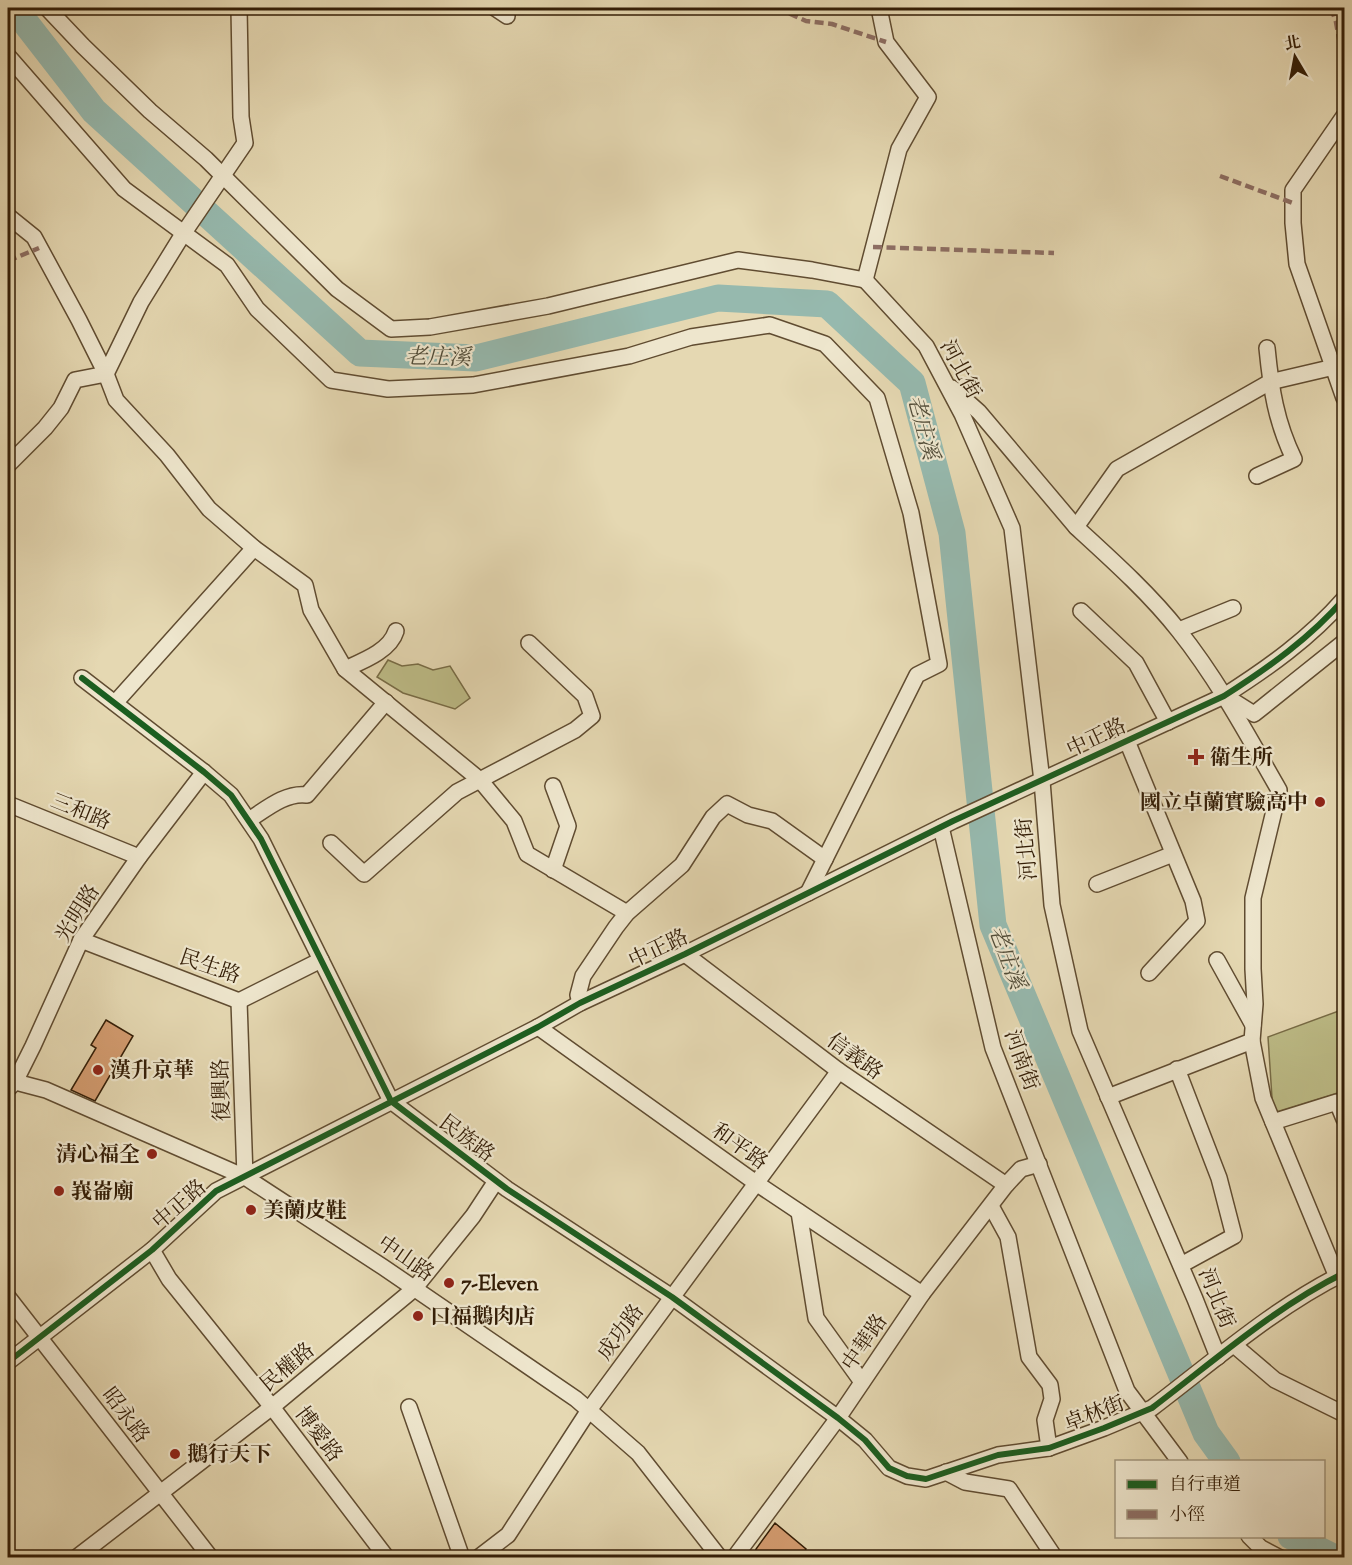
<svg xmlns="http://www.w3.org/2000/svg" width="1352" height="1565" font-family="'Sorts Mill Goudy','Noto Serif TC',serif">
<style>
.green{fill:#bdbc87;stroke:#786c46;stroke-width:1.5}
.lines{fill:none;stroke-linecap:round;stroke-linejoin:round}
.river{stroke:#96b9ae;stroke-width:27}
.building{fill:#d49c70;stroke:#331d06;stroke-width:1.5}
.minor-casing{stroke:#604c31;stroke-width:18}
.minor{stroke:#eee6cd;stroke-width:15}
.quiet{stroke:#8d6e63;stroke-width:4.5;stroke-dasharray:9 4.5;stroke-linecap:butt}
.cycleway-casing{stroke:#eee6cd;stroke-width:10}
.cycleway{stroke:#1b5e20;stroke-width:6}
.poi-dot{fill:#8f2418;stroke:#eee6cd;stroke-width:2}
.labels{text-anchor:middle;stroke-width:4.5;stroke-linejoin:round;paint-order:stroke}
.street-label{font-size:21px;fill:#331d06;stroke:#eee6cd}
.poi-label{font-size:21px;font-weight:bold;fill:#331d06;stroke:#eee6cd;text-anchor:start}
.water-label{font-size:22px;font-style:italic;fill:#514c38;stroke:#eee6cd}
</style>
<rect width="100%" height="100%" fill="#e5d8b2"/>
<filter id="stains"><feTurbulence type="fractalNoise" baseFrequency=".00333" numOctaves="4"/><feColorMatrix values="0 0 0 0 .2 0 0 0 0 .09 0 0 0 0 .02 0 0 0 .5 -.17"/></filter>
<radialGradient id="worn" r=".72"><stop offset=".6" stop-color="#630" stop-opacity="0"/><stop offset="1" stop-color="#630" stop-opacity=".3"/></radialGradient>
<g class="green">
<polygon points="388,660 402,666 418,664 433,670 450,666 470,698 455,709 403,693 377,677"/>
<polygon points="1344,1009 1344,1091 1273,1113 1268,1037"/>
</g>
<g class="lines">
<g class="river">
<polyline points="14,8 94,111 360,353 476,358 718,298 827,304 912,383 952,533 993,925 1206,1433 1227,1462"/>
<polyline points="1291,1536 1335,1558"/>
</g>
</g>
<g class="building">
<polygon points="106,1020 133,1036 95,1101 71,1090 96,1048 91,1045"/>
<polygon points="775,1523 806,1549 802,1557 753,1557 756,1549"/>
</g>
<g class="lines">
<g class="minor-casing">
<g id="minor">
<polyline points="47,8 83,46 150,111 206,159 337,289 391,329 430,327 548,306 738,260 812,270 865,280"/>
<polyline points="495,8 507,16"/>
<polyline points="8,56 124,189 227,265 257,309 331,380 388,389 473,385 629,356 691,337 770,325 825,344 877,398 911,513 939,664 917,675 808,893"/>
<polyline points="1344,116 1293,190 1293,223 1297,264 1344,398"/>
<polyline points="8,216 34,237 79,320 106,374 116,400 167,455 209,509 254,548 305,585 311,610 345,669 480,780 514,821 527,854 627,913"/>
<polyline points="865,280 926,346 962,414 1012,528 1042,781 1052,905 1080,1031 1195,1299 1218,1357"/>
<polyline points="865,280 899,149 928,97 886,42 879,8"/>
<polyline points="952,388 979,412 1076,527"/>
<polyline points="8,465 45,428 61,408 75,380 106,374 141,302 183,234 245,143 241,117 239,8"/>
<path d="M 1257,476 L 1294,459 C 1276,422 1271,389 1267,348"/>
<polyline points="1081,611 1136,663 1168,722"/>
<polyline points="1179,630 1233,608"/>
<path d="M 345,669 C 363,661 390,651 396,631"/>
<path d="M 82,678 L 204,772 L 231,795 L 261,839 L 391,1101 L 507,1189 L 672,1297 L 838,1418 L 865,1440 L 889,1468 L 907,1476 L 926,1479 L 998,1455 L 1049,1448 L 1104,1428 L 1152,1408 C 1214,1361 1275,1307 1344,1273"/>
<polyline points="1227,697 1254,714 1344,642"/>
<polyline points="115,703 254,548"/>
<polyline points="1127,741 1193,901 1197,921 1149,973"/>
<polyline points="553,786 568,826 553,870"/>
<polyline points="8,804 139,857"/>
<path d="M 249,820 C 266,809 286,792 307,795 L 386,702"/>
<polyline points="941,827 993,1048 1127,1391 1180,1462"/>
<polyline points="331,843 364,874 457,792 575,730 592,716 585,696 529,643"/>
<polyline points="1097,884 1173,854"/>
<polyline points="81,940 239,1001 321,960"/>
<polyline points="685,954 839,1071 1006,1185"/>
<polyline points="1217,960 1253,1025"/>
<polyline points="239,1001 245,1177"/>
<polyline points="580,1003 578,995 583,976 616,927 627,913 682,865 713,817 727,804 748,815 772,821 825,859"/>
<polyline points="538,1027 756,1183 922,1294"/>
<polyline points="1252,1041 1263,1098 1337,1277"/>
<polyline points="1177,1069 1219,1178 1234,1236 1181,1265"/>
<polyline points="8,1080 46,1090 245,1177 383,1267 576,1399 638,1453 720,1558"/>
<polyline points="8,1089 15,1082 33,1046 81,940 139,857 204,772"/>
<path d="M 1108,1097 L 1252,1041 L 1255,1004 L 1253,969 L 1253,898 L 1279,790 C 1248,736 1218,680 1179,631 C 1150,594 1111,559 1076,527 L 1117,469 L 1270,382 L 1334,367"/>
<polyline points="1273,1122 1337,1102 1344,1119"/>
<polyline points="991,1206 1008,1237 1029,1357 1050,1385 1052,1399 1045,1420 1049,1448"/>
<polyline points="799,1212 816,1318 862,1382"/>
<polyline points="152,1250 169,1279 272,1407 387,1558"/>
<polyline points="8,1297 211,1558"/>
<polyline points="1234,1345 1275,1380 1344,1414"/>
<path d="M 8,1362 L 152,1250 L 216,1191 L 538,1027 L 580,1003 L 685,954 L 953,821 L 1224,696 C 1268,668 1310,638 1344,599"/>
<polyline points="409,1407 462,1558"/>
<polyline points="946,1472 965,1482 1009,1489 1055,1558"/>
<polyline points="1249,1536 1261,1548 1280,1558"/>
<polyline points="76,1558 272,1407 414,1289 473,1216 496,1181"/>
<polyline points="478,1558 508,1535 589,1410 839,1071"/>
<polyline points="734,1558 838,1418 922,1294 1006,1185 1021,1169 1039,1164"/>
</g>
</g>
<use href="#minor" class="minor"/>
<g class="quiet">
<polyline points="777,8 806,21 832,24 886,42"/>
<polyline points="1331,8 1336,22 1344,67"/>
<polyline points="1220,176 1293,203"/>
<polyline points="873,247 1054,253"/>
<polyline points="8,261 39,248"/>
<polyline points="1342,389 1344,390"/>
</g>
<g class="cycleway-casing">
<g id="cycleway">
<path d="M 82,678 L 204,772 L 231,795 L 261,839 L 391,1101 L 507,1189 L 672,1297 L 838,1418 L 865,1440 L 889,1468 L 907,1476 L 926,1479 L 998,1455 L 1049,1448 L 1104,1428 L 1152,1408 C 1214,1361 1275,1307 1344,1273"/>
<path d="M 8,1362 L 152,1250 L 216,1191 L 538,1027 L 580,1003 L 685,954 L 953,821 L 1224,696 C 1268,668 1310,638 1344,599"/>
</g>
</g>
<use href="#cycleway" class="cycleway"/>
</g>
<g class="poi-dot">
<path d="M1193 748h6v6h6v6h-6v6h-6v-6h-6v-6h6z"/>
<circle cx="1320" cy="802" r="6"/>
<circle cx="98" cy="1070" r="6"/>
<circle cx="152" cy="1154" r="6"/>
<circle cx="59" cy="1191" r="6"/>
<circle cx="251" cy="1210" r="6"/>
<circle cx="449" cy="1283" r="6"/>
<circle cx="418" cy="1316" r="6"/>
<circle cx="175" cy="1454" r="6"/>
</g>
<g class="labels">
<g class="street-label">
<text transform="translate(961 369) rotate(62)" y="7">河北街</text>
<text transform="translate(1096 737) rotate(-25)" y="7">中正路</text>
<text transform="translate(81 811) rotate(22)" y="7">三和路</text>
<text transform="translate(1026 849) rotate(-95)" y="7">河北街</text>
<text transform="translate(77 913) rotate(-58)" y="7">光明路</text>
<text transform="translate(658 948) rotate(-25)" y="7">中正路</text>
<text transform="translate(210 966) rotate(19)" y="7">民生路</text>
<text transform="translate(855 1056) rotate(36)" y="7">信義路</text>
<text transform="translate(1022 1060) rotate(70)" y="7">河南街</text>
<text transform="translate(221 1090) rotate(-92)" y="7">復興路</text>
<text transform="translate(467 1138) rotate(37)" y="7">民族路</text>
<text transform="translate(740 1146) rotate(36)" y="7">和平路</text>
<text transform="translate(179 1204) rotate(-41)" y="7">中正路</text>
<text transform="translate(406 1258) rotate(35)" y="7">中山路</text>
<text transform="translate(1217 1298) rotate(68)" y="7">河北街</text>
<text transform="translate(620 1332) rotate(-54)" y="7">成功路</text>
<text transform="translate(864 1342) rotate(-56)" y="7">中華路</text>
<text transform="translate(287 1367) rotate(-40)" y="7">民權路</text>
<text transform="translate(1094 1413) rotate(-21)" y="7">卓林街</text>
<text transform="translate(126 1415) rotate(53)" y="7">昭永路</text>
<text transform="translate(319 1434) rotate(53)" y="7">博愛路</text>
</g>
<g class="poi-label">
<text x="1210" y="764">衛生所</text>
<text x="1308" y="809" text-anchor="end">國立卓蘭實驗高中</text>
<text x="110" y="1077">漢升京華</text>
<text x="140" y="1161" text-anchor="end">清心福全</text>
<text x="71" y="1198">峩崙廟</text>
<text x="263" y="1217">美蘭皮鞋</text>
<text x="461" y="1290">7-Eleven</text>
<text x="430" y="1323">口福鵝肉店</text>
<text x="187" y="1461">鵝行天下</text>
</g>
<g class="water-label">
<text transform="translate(438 356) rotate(1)" y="8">老庄溪</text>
<text transform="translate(924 427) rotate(75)" y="8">老庄溪</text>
<text transform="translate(1008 957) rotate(69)" y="8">老庄溪</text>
</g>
</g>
<rect width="1352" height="1565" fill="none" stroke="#e5d8b2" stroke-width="30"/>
<rect x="9" y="9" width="1334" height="1547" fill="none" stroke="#331d06" stroke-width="3"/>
<rect x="15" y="15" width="1322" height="1535" fill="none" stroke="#331d06" stroke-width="1.5"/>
<rect x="1115" y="1460" width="210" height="78" fill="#eee6cd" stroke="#a3967d" stroke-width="1.5"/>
<rect x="1127" y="1480" width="30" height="9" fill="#1b5e20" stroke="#a3967d" stroke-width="1.5"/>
<text x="1169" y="1490" font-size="18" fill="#331d06">自行車道</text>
<rect x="1127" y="1510" width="30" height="9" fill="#8d6e63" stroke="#a3967d" stroke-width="1.5"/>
<text x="1169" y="1520" font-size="18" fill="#331d06">小徑</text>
<g transform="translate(1295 57) rotate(350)" stroke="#eee6cd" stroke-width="4.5" paint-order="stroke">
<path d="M0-4.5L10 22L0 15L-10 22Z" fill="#331d06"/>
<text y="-9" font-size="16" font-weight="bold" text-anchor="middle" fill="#331d06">北</text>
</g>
<rect width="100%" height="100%" filter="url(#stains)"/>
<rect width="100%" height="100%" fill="url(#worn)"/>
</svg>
